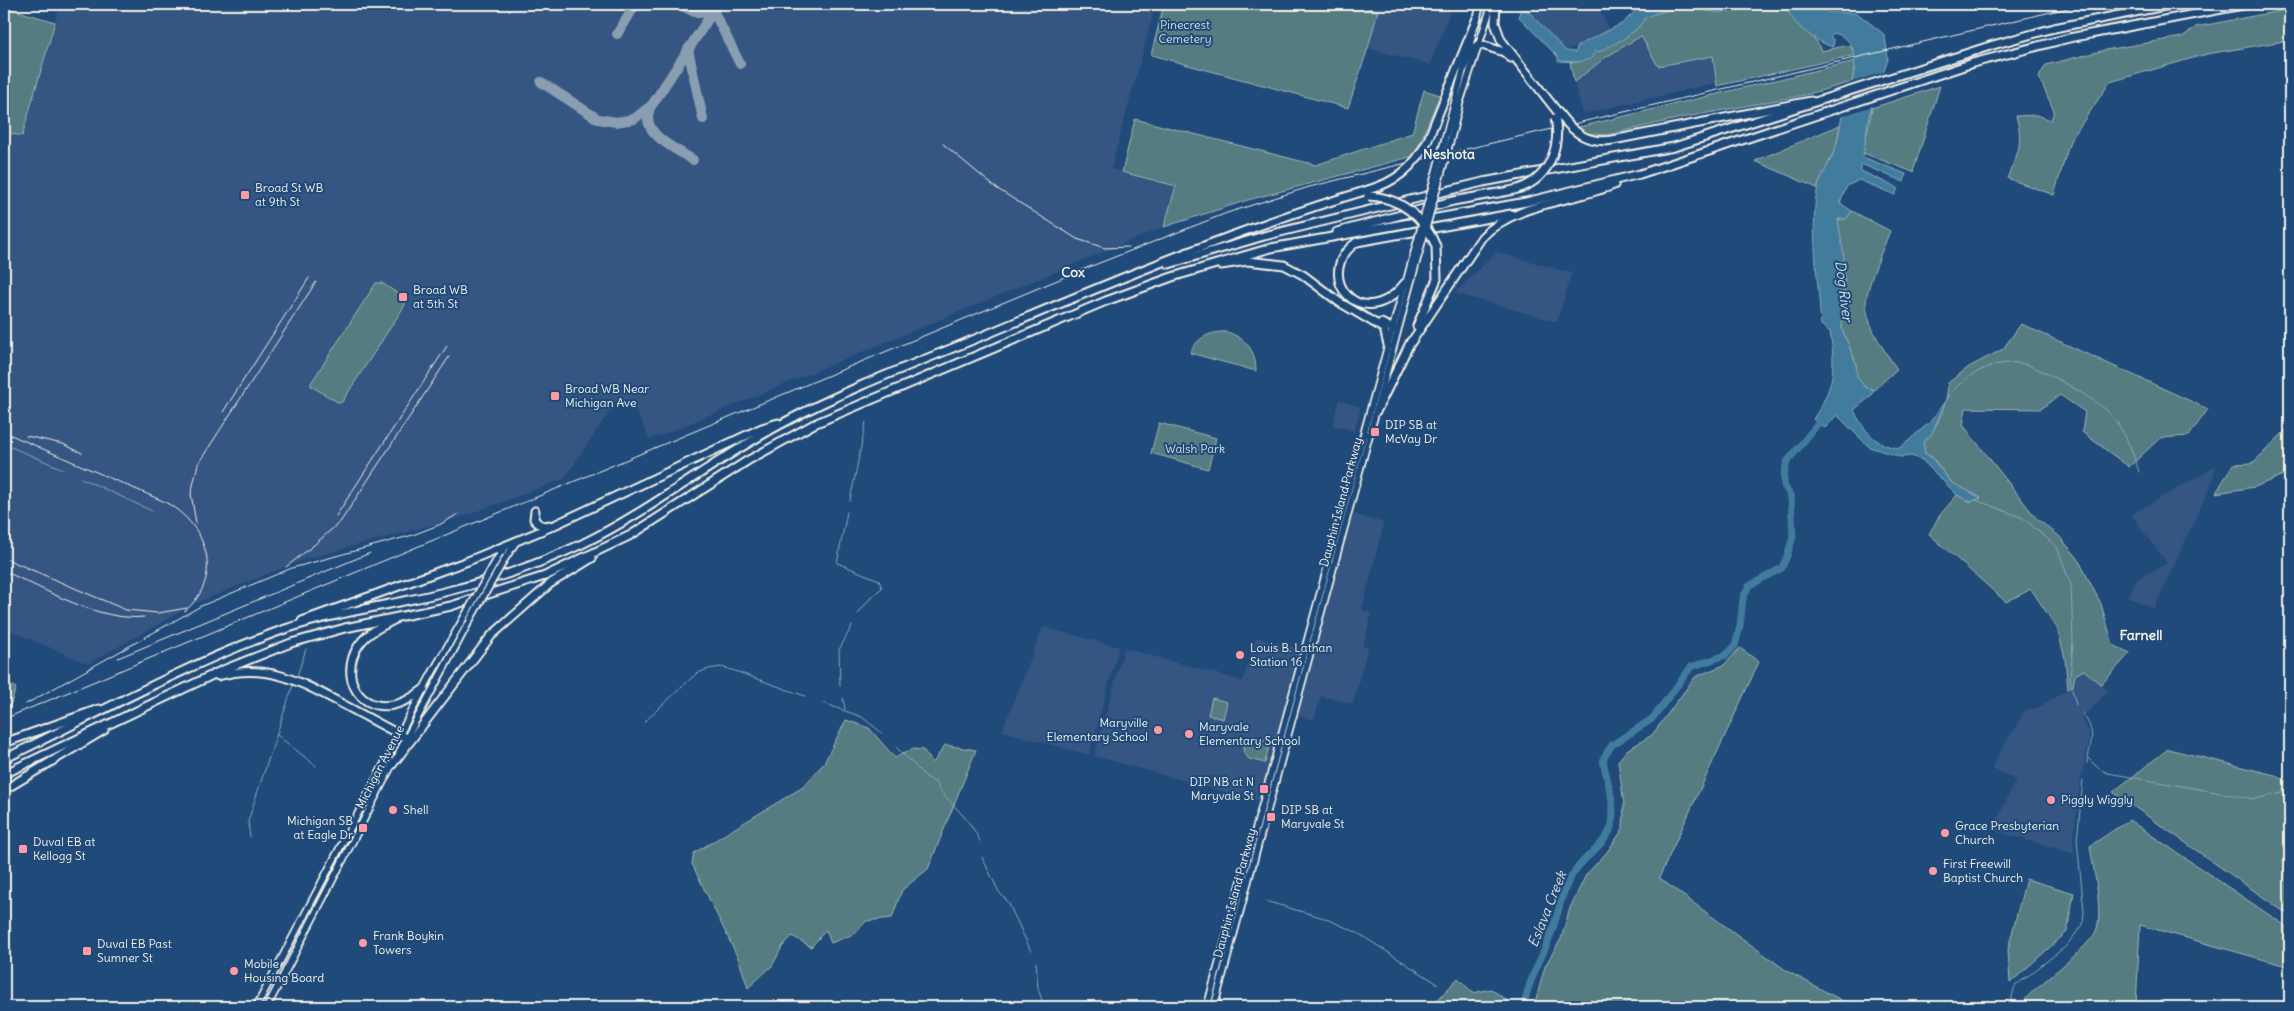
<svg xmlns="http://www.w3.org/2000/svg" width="2294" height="1011" font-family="Delius,sans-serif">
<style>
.built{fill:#345582}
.green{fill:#557b81;stroke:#a4b6b4}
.water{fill:#437b9d;stroke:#8aaabb}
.pier{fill:#1f4a7a}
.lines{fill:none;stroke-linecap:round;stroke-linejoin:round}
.stream{stroke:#8aaabb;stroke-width:1}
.river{stroke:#437b9d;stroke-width:7}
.taxiway{stroke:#8a9eb1;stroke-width:10}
.major-casing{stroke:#f4f1e8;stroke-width:9}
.highway-casing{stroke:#f4f1e8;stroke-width:11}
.major{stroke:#1f4a7a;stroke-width:5.5}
.highway{stroke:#1f4a7a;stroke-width:7}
.rail{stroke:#f4f1e8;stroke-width:1}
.major-bridge-casing{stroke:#f4f1e8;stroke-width:9;stroke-linecap:butt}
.highway-bridge-casing{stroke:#f4f1e8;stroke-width:11;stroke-linecap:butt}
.major-bridge{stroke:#1f4a7a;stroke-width:5.5}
.highway-bridge{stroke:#1f4a7a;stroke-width:7}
.poi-dot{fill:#ff9aa2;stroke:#1f4a7a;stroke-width:2}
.labels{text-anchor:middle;stroke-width:4;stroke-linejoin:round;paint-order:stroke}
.park-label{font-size:12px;fill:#dcdfd9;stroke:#1f4a7a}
.poi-label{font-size:12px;fill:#f4f1e8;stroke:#1f4a7a;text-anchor:start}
.street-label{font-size:12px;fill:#f4f1e8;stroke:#1f4a7a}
.neighbourhood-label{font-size:14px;font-weight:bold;fill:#f4f1e8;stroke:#1f4a7a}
.water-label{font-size:14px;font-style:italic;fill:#d9dfdd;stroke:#1f4a7a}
</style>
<rect width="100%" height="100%" fill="#1f4a7a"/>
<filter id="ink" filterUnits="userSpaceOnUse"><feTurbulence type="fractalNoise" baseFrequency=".02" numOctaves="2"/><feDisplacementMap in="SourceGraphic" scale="10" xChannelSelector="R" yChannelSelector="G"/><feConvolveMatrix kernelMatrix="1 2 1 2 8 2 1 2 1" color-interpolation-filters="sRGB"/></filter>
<g filter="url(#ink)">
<g class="built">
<polygon points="60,4 1156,4 1111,169 1176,186 1164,227 650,440 630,399 610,411 564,479 462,517 302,560 196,603 88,664 4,628 4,132 22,136"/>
<polygon points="1354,4 1453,4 1430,65 1368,48 1378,12"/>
<polygon points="1521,4 1596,4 1610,30 1566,51"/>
<polygon points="1641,36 1658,66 1713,56 1716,83 1583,114 1574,82 1606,57"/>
<polygon points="1496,252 1572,273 1557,322 1455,293"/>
<polygon points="1339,400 1361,407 1354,431 1332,425"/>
<polygon points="2217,465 2211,485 2154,609 2128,597 2138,578 2167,563 2131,515"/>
<polygon points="1350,513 1384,523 1362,610 1372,613 1363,646 1368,647 1353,704 1321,696 1314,720 1284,713 1261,802 1094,756 1124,648 1243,681 1256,637 1312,653"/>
<polygon points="1043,627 1119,647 1089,755 1002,731"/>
<polygon points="2084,670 2108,691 2081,719 2089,731 2089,743 2081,778 2073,841 2075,854 1992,830 2016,780 1991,768 2025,710 2037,708 2073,686 2075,675"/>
</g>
<g class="green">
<polygon points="1164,4 1354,4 1378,11 1368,48 1348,108 1151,55"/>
<polygon points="1738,4 1785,4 1791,16 1817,42 1821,51 1850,45 1855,55 1717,86 1713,56 1658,66 1641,36 1606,57 1574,82 1570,62 1578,62 1595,50 1603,49 1630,34 1638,28 1645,17 1654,14 1677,7 1696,8 1709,11 1727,10 1730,7 1733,9"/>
<polygon points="4,7 55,22 22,136 4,132"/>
<path d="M 2290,9 L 2290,40 L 2207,54 L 2110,82 L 2070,141 L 2054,195 L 2007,178 C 2018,153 2024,143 2016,116 L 2037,115 L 2051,120 L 2054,111 L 2039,77 L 2046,65 L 2105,50 L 2182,37 L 2196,27 Z"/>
<polygon points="1855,61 1852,82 1805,95 1681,118 1607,135 1582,133 1575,128"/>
<polygon points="1940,86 1913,172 1863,153 1872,108"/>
<polygon points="1424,90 1440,95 1414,156 1248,200 1164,227 1176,186 1122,172 1135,119 1316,165 1412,133"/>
<polygon points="1840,125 1836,147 1817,188 1755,161"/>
<path d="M 1852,211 L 1890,231 C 1883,249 1865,289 1866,306 C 1869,330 1884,350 1897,369 L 1874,390 L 1865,387 L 1856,377 L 1856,363 L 1842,329 L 1842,305 L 1845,286 L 1838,219 L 1846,219 Z"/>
<polygon points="376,283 382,283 404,298 405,305 342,402 339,403 311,386 311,383"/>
<path d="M 2021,324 L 2208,409 L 2189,436 L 2160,438 L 2129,467 L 2082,432 L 2085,412 L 2060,395 L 2041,409 L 1966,408 L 1963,425 L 2037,519 L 2059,536 L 2077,557 L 2101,604 L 2113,645 L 2130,653 L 2101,685 L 2084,670 L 2075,675 L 2073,686 L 2068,689 L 2065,658 L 2057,628 L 2031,589 L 2006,602 L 1929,534 L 1940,515 L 1957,495 L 1970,502 L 1981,498 L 1951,482 L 1932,457 L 1925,454 L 1923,442 C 1937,430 1948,401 1948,383 L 1969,367 L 2003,349 Z"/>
<path d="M 1227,332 C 1246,338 1256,351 1256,371 L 1190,353 C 1196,338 1211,331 1227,332 Z"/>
<polygon points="1159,423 1216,438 1208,469 1151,453"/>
<polygon points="2290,426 2290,472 2255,487 2216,493 2233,464 2253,463"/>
<polygon points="1740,648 1759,662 1659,878 1787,971 1854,1007 1534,1007 1545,966 1561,939 1570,908 1586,875 1607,852 1623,829 1624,804 1618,761 1627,750 1652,735 1695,677 1724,665"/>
<polygon points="4,682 16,688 10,706 4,709"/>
<polygon points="1212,698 1227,702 1223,719 1208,715"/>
<polygon points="846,720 869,728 895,758 912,749 923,750 933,763 945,745 976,750 928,869 902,890 892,918 866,921 856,933 831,943 826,930 811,947 792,936 782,947 772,966 748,988 739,960 692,864 694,853 803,787 824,763"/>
<polygon points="1253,736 1270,741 1265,763 1249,759 1243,751 1245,741"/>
<polygon points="2168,749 2275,775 2290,783 2290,916 2113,792"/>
<path d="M 2129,820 L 2290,929 L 2290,967 L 2140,925 L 2136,1007 L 2023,1007 L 2026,998 C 2042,981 2088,949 2096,931 C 2104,913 2093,867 2090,846 Z"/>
<polygon points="2026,879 2074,893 2067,932 2010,983 2008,949"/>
<polygon points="1458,978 1473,993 1491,989 1516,1007 1431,1007"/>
</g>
<g class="water">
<polygon points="1642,4 1743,4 1721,13 1688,7 1677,7 1654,14 1645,18 1638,28 1625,38 1599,52 1595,51 1591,59 1578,62 1558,61 1558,57 1519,17 1520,10 1527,10 1566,51 1576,52 1577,46 1623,23"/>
<path d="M 1785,4 L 1807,4 L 1827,12 L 1857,13 L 1885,35 L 1888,59 L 1869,115 L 1863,157 L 1906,174 L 1904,182 L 1861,164 L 1861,171 L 1898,188 L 1895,195 L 1859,180 L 1847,186 L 1840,203 L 1852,211 L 1846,219 L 1838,219 L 1844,257 L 1842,329 L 1856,363 L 1857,377 L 1865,387 L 1874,390 L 1870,397 L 1854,410 C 1863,430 1877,447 1900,448 L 1930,422 L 1948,397 L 1931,435 L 1923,442 L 1925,453 L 1931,457 L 1951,482 L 1981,498 L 1970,502 L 1957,495 L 1922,460 L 1911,456 L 1901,457 L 1869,447 L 1837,415 L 1825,428 L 1813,419 C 1834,388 1836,368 1830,332 L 1821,325 C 1819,289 1809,220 1818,187 C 1822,173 1832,160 1836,146 C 1839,136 1840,125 1842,116 C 1849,91 1871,41 1833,33 L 1830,37 L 1834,40 L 1833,47 C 1814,41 1791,24 1785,4 Z"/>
</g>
<polygon class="pier" points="1887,71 1876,105 1839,117 1849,83"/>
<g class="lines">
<g class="stream">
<path d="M 1947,399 C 1961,375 1997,358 2024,364 C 2041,368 2091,397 2105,409 C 2123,425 2132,449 2139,472"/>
<polyline points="4,444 63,469"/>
<polyline points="81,478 152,511"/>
<polyline points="1976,500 2023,518 2057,547 2071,585 2073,641 2070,681 2076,705"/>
<polyline points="850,501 866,422"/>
<polyline points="847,512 837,563 879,580 882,588 872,596 858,614"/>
<polyline points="296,679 306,649"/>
<polyline points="840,686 839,650 852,626"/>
<polyline points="843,698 845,709"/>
<polyline points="823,703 862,717 882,733"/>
<path d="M 2082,713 C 2097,733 2091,740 2087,763"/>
<polyline points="644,722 697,673 709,669 721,667 735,671 805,696"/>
<polyline points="277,735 316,766"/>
<path d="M 895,746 L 926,777 L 938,784 L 938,788 C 953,806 970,819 980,841"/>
<polyline points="2088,758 2099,769 2108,773 2255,799 2290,791"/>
<polyline points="250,837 248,821 294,682"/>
<polyline points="982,857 999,892 1008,902 1031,951"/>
<polyline points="1265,901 1324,918 1356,932 1438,984"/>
<polyline points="1036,962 1038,988 1044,1007"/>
<polyline points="2009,1007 2015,986 2065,947 2083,925 2084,911 2077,840 2083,780"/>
</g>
<path class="river" d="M 1524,1007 C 1528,977 1546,953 1554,925 C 1560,906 1563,887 1575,871 C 1585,855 1609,843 1612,823 C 1616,801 1606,781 1603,759 L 1612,745 L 1652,719 L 1691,667 L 1726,655 L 1735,646 L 1740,626 L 1743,598 L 1749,586 L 1782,568 L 1787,556 L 1793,537 L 1791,497 L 1784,485 L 1784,474 L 1787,462 L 1824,416"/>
<g class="taxiway">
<path d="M 680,4 C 692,12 701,17 714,8"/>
<polyline points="713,10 740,64"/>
<polyline points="617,34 636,4"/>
<polyline points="688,49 703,119"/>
<polyline points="541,82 598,119 616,122 634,119 652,105 718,4"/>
<path d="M 650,108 C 639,134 675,148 693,160"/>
</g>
<g class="major-casing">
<g id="major">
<polyline points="1476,21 1481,4"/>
<polyline points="1451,138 1460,102 1492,4"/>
<polyline points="1445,139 1472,37"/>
<polyline points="506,557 516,542"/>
<polyline points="497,559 507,545"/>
<polyline points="399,752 471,618"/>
<polyline points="256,1007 431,675 462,621"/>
<polyline points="267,1007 393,763"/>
<polyline points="1207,1007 1405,283"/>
<polyline points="1214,1007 1412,278"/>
</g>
</g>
<g class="highway-casing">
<g id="highway">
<polyline points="1496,4 1495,23 1501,40 1560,115"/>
<polyline points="1464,68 1474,48 1479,44 1504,52 1511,58"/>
<polyline points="1613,140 1811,101"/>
<polyline points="1427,142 1477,18"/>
<polyline points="1337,232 1453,201 1492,194"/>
<polyline points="1169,264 1264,236 1483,182 1674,147 1993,45 2054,28 2175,4"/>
<polyline points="1221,265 1247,261 1284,265 1303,275 1339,302 1378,325 1384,329 1388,345"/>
<path d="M 1405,283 C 1362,338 1310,274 1357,242 L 1511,214"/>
<polyline points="1381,323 1393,329"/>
<polyline points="1417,326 1437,279 1436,246"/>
<path d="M 1410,344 L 1482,237 C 1515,203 1571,202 1614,185"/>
<polyline points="1377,410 1411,341"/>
<path d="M 535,511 L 534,519 C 538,525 543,527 549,525"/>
<path d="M 394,620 C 383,626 370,631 362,641 C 338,669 354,712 393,705 C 404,703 415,696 424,689"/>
<polyline points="302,621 468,561 548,528 762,428 778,423"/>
<path d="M 218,676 C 264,663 295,679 335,700 C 359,713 382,725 406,738"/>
<polyline points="4,743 99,709"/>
<path d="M 4,759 C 93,716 181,667 274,633 C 330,612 391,606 448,591 C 494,580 539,564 582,544 C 654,509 716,458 787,421 C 850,387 925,360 992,332 C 1116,280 1240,228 1368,190"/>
<polyline points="392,765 491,636 551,583 592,558"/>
<polyline points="4,774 223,670 291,643 345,628 451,606 545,576 631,535 747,461 814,424 1106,301 1172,277 1271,248 1526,202 1640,174 1973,63 2069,38 2248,4"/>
<polyline points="4,790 104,730"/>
</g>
</g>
<use href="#major" class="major"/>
<use href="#highway" class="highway"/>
<g class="rail">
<polyline points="942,143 996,188 1077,239 1105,248 1128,247"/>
<polyline points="223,412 309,278"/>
<path d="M 4,432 L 163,501 C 206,523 226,576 185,611"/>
<polyline points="26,436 63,444 82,453"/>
<polyline points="336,516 447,346"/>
<polyline points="196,523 191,494 198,464 316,282"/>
<polyline points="4,558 126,610 158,613 187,608"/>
<polyline points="286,567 314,545 341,521 449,357"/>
<path d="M 4,571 C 45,589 99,622 144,617"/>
<polyline points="118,658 370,553"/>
<polyline points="26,704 201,606 292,568 413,535 441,524 458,514"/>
<polyline points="4,719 1084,269 1227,213 1309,187 1398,165 2085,4"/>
</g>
<g class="major-bridge-casing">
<g id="major-bridge">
<polyline points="1412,278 1451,138"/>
<polyline points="1407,279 1445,139"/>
<polyline points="471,618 506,557"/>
<polyline points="462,621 497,559"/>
</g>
</g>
<g class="highway-bridge-casing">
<g id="highway-bridge">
<path d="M 1560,115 C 1574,133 1588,144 1613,140"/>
<path d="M 1368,190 C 1396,182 1414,167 1427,142"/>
<path d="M 1492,194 C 1503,192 1514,191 1523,187 C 1550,176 1561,145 1555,118"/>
<path d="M 1368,196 C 1400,197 1424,217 1436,246"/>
</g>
</g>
<use href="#major-bridge" class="major-bridge"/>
<use href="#highway-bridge" class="highway-bridge"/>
</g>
</g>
<g class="poi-dot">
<rect x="240" y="190" width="10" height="10" rx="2.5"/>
<rect x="398" y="292" width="10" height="10" rx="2.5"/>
<rect x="550" y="391" width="10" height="10" rx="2.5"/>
<rect x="1370" y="427" width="10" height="10" rx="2.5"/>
<circle cx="1240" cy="655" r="5"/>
<circle cx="1158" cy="730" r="5"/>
<circle cx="1189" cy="734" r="5"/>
<rect x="1259" y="784" width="10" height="10" rx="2.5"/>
<circle cx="2051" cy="800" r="5"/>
<circle cx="393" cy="810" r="5"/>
<rect x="1266" y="812" width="10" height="10" rx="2.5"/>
<rect x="358" y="823" width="10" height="10" rx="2.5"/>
<circle cx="1945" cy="833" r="5"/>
<rect x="18" y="844" width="10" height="10" rx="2.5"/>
<circle cx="1933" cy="871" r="5"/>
<circle cx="363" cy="943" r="5"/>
<rect x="82" y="946" width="10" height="10" rx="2.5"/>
<circle cx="234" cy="971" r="5"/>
</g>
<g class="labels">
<g class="park-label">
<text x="1185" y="29">Pinecrest<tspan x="1185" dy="14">Cemetery</tspan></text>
<text x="1195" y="453">Walsh Park</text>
</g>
<g class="poi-label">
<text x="255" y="192">Broad St WB<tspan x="255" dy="14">at 9th St</tspan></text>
<text x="413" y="294">Broad WB<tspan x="413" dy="14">at 5th St</tspan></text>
<text x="565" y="393">Broad WB Near<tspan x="565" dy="14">Michigan Ave</tspan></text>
<text x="1385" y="429">DIP SB at<tspan x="1385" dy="14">McVay Dr</tspan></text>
<text x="1250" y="652">Louis B. Lathan<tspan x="1250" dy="14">Station 16</tspan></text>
<text x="1148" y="727" text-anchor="end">Maryville<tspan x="1148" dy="14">Elementary School</tspan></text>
<text x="1199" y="731">Maryvale<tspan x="1199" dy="14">Elementary School</tspan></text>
<text x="1254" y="786" text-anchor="end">DIP NB at N<tspan x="1254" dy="14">Maryvale St</tspan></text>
<text x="2061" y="804">Piggly Wiggly</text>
<text x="403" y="814">Shell</text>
<text x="1281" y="814">DIP SB at<tspan x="1281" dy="14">Maryvale St</tspan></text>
<text x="353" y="825" text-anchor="end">Michigan SB<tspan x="353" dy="14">at Eagle Dr</tspan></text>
<text x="1955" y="830">Grace Presbyterian<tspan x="1955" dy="14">Church</tspan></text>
<text x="33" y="846">Duval EB at<tspan x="33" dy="14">Kellogg St</tspan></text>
<text x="1943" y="868">First Freewill<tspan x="1943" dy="14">Baptist Church</tspan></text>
<text x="373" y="940">Frank Boykin<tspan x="373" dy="14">Towers</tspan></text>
<text x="97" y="948">Duval EB Past<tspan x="97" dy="14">Sumner St</tspan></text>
<text x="244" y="968">Mobile<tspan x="244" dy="14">Housing Board</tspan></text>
</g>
<g class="street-label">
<text transform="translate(1341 502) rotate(-75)" y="4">Dauphin Island Parkway</text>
<text transform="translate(380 767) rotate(-63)" y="4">Michigan Avenue</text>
<text transform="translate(1235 893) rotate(-75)" y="4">Dauphin Island Parkway</text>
</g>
<g class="neighbourhood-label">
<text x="1449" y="159">Neshota</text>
<text x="1073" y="277">Cox</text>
<text x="2141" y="640">Farnell</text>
</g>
<g class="water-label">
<text transform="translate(1844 291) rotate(83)" y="5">Dog River</text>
<text transform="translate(1547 909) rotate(-68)" y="5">Eslava Creek</text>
</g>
</g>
<rect width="2294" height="1011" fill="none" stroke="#1f4a7a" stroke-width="20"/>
<rect x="10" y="10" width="2274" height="991" fill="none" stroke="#f4f1e8" stroke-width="2" filter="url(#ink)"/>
</svg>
